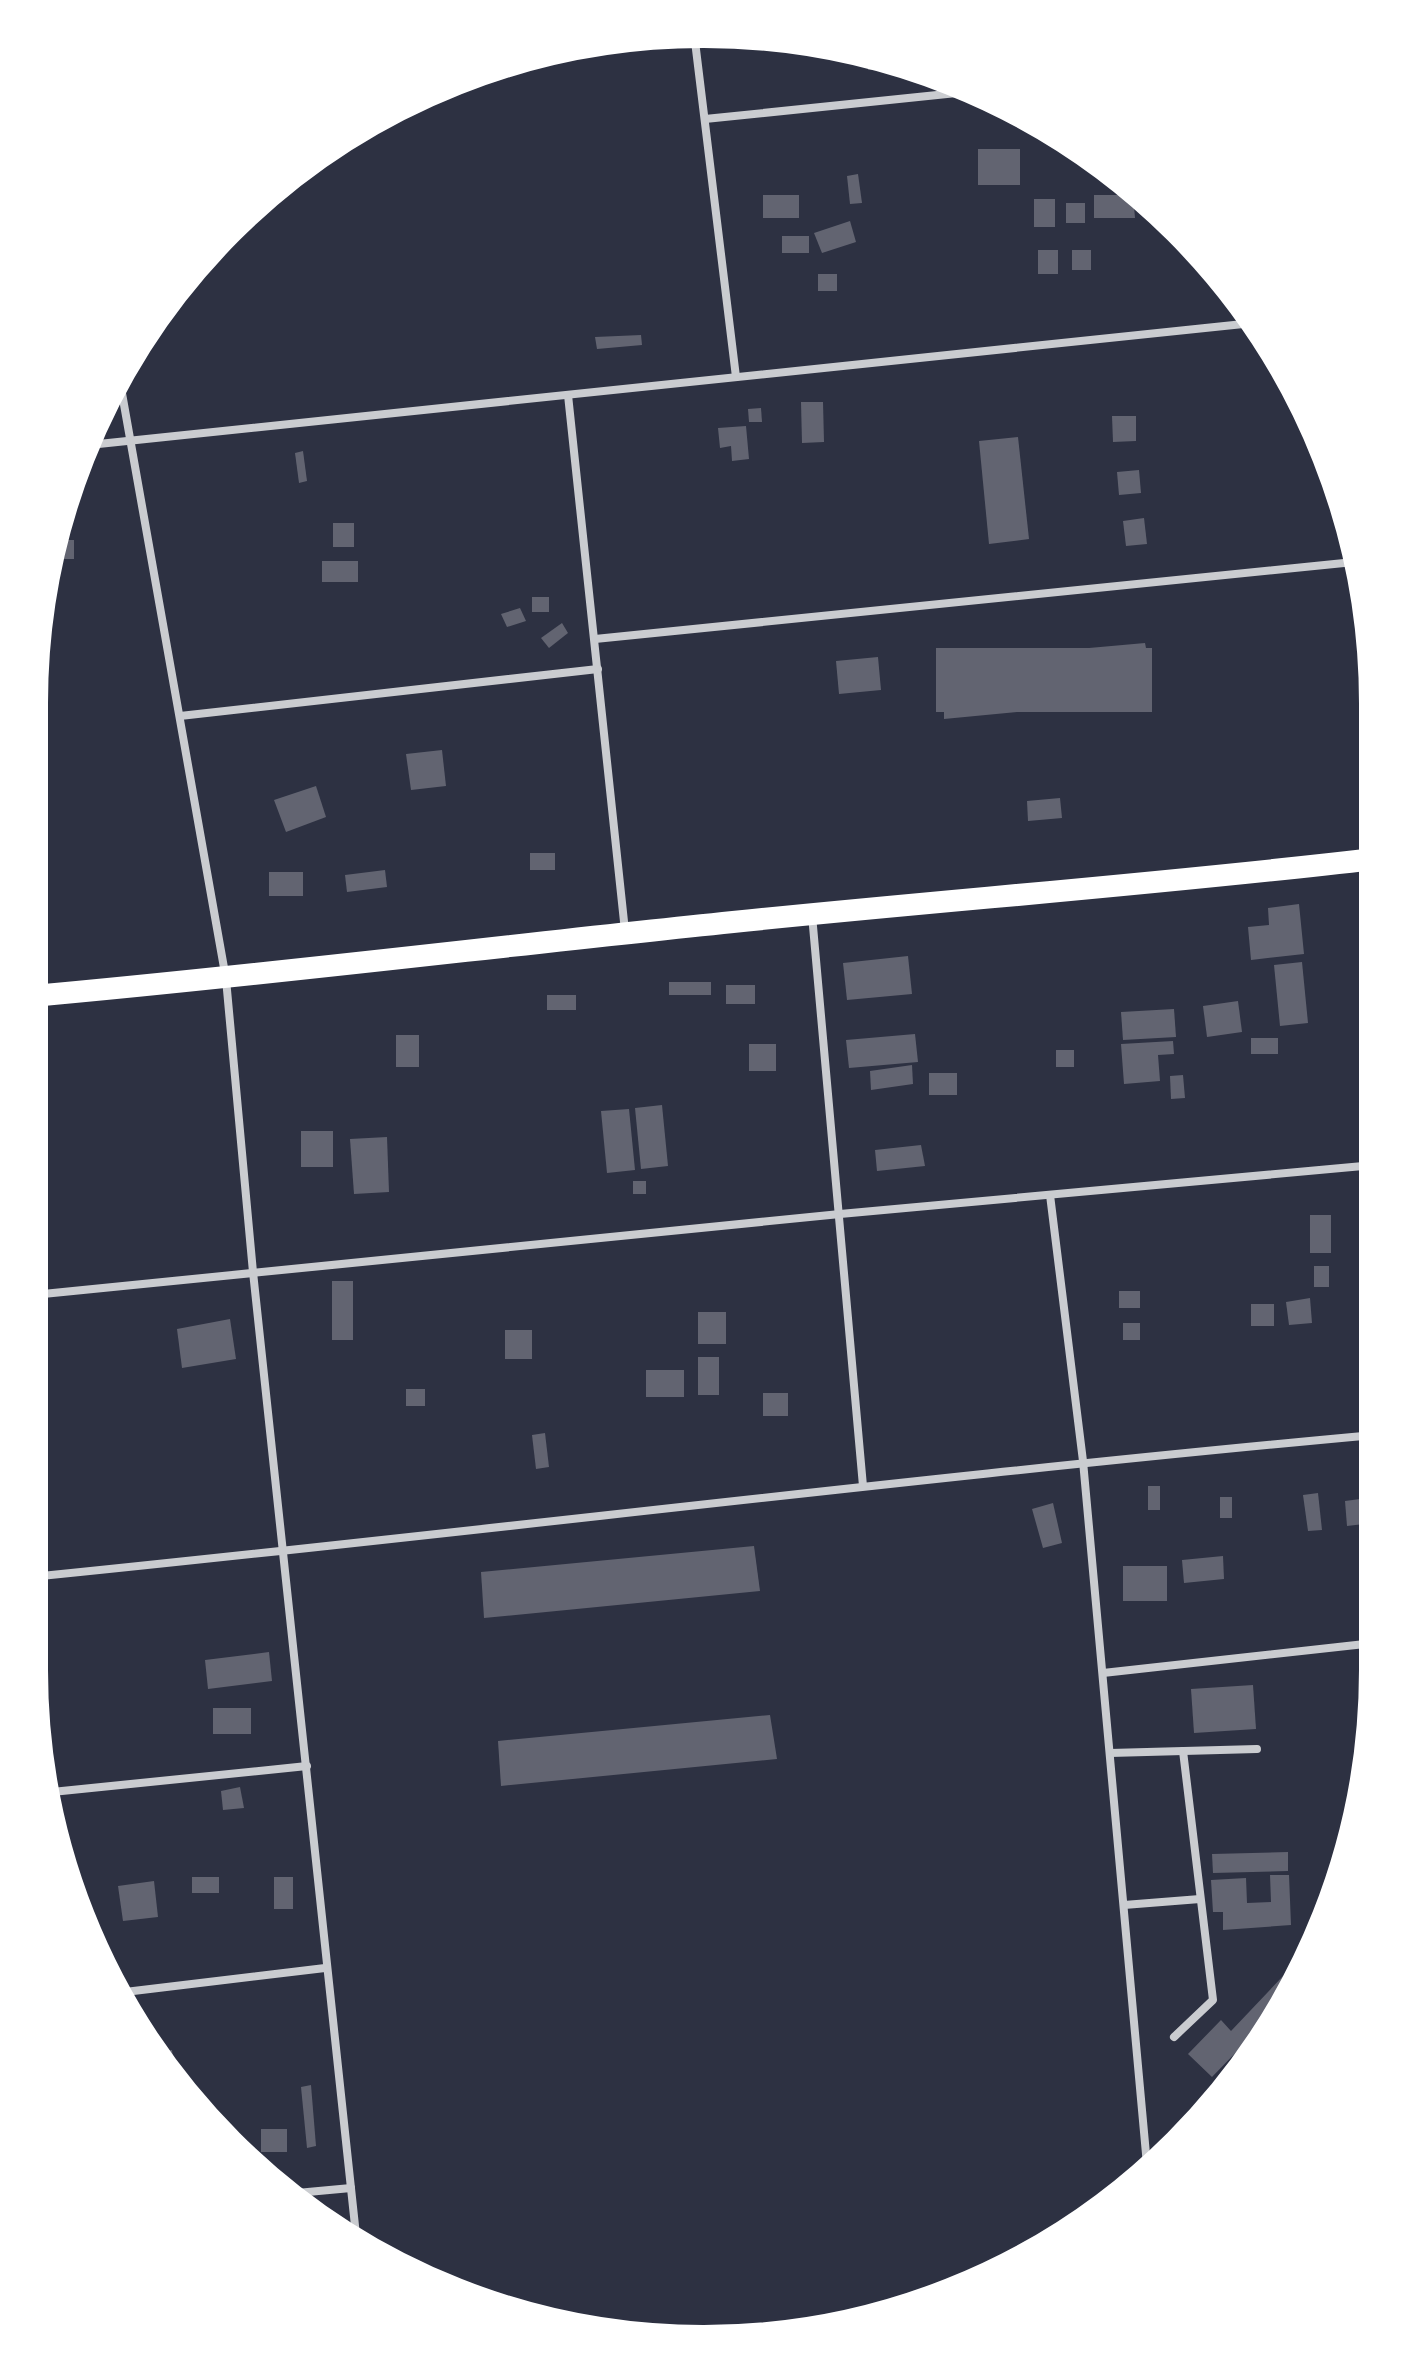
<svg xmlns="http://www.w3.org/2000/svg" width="1407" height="2373" font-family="'Noto Sans',sans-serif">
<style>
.building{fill:#626471}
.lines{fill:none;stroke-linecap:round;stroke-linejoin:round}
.minor{stroke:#caccd0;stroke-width:8}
.trunk{stroke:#fff;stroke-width:22}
.rim{fill:none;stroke:#fff;stroke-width:4}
</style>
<rect width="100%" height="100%" fill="#2d3142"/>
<g class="building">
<polygon points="868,55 890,62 890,70 868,70"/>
<rect x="978" y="149" width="42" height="36"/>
<polygon points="858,174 862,203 850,204 847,176"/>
<rect x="763" y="195" width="36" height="23"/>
<polygon points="1094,195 1133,195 1135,218 1094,218"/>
<rect x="1034" y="199" width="21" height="28"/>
<rect x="1066" y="203" width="19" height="20"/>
<polygon points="850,221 856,242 822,253 814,233"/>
<rect x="782" y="236" width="27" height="17"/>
<rect x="1038" y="250" width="20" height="24"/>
<rect x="1072" y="250" width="19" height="20"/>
<rect x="818" y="274" width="19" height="17"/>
<polygon points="641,335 642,345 597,349 595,337"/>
<polygon points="801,402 823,402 824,442 802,443"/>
<polygon points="761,408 762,422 749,422 748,409"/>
<polygon points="1112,416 1136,416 1136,441 1113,442"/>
<polygon points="746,426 749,459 732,461 731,446 720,448 718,428"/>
<polygon points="1018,437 1029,539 989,544 979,441"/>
<polygon points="303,451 307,481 299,483 295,453"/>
<polygon points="1139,470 1141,493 1119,495 1117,472"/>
<polygon points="1144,518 1147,544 1126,546 1123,521"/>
<rect x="333" y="523" width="21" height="24"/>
<polygon points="57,540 74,540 74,559 53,559"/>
<rect x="322" y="561" width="36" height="21"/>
<rect x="532" y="597" width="17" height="15"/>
<polygon points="520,608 526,621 507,627 501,614"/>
<polygon points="562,623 568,633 549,648 541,638"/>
<polygon points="1145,643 1146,648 1152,648 1152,712 1017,712 944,719 944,712 936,712 936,648 1089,648"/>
<polygon points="878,657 881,690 839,694 836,661"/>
<polygon points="442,750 446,786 411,790 406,754"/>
<polygon points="316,786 326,817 286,832 274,800"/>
<polygon points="1060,798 1062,818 1028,821 1027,801"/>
<rect x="530" y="853" width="25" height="17"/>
<polygon points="385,870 387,887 347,892 345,875"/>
<rect x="269" y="872" width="34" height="24"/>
<polygon points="1299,904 1304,954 1251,960 1248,927 1269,925 1268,908"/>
<polygon points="908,956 912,994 847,1000 843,963"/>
<polygon points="1302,962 1308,1023 1280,1026 1274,965"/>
<rect x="669" y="982" width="42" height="13"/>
<rect x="726" y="985" width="29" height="19"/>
<rect x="547" y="995" width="29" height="15"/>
<polygon points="1238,1001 1242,1032 1207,1037 1203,1006"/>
<polygon points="1174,1009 1176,1037 1123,1040 1121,1012"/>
<polygon points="915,1034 918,1062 849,1068 846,1040"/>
<rect x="396" y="1035" width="23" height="32"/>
<rect x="1251" y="1038" width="27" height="16"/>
<polygon points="1173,1041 1174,1054 1158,1055 1160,1081 1124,1084 1121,1044"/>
<rect x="749" y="1044" width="27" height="27"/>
<rect x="1056" y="1050" width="18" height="17"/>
<polygon points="912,1065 913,1084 871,1090 870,1071"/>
<rect x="929" y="1073" width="28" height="22"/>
<polygon points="1183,1075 1185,1098 1171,1099 1170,1076"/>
<polygon points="662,1105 668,1166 641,1169 635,1108"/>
<polygon points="629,1109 635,1170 607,1173 601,1111"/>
<rect x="301" y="1131" width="32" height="36"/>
<polygon points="387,1137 389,1192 354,1194 350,1139"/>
<polygon points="921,1145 925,1166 877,1171 875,1150"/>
<rect x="33" y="1162" width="6" height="24"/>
<rect x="633" y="1181" width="13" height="13"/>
<rect x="1310" y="1215" width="21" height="38"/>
<rect x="1314" y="1266" width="15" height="21"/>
<rect x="332" y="1281" width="21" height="59"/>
<rect x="1119" y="1291" width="21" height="17"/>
<polygon points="1310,1298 1312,1323 1289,1325 1286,1302"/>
<rect x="1251" y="1304" width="23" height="22"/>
<rect x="698" y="1312" width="28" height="32"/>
<polygon points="230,1319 236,1359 182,1368 177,1329"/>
<rect x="1123" y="1323" width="17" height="17"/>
<rect x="505" y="1330" width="27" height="29"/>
<rect x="698" y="1357" width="21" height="38"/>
<rect x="646" y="1370" width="38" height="27"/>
<rect x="406" y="1389" width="19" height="17"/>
<rect x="763" y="1393" width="25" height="23"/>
<polygon points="545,1433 549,1467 536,1469 532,1435"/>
<rect x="1148" y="1486" width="12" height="24"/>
<polygon points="1318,1493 1322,1530 1308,1531 1303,1495"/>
<rect x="1220" y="1497" width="12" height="21"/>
<polygon points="1360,1499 1364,1524 1347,1526 1345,1501"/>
<polygon points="1053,1503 1062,1543 1043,1548 1032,1509"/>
<polygon points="754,1546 760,1591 484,1618 481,1572"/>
<polygon points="1223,1556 1224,1579 1184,1583 1182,1560"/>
<rect x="1123" y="1566" width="44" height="35"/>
<polygon points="269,1652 272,1681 208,1689 205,1660"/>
<polygon points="1253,1685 1256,1729 1194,1733 1191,1689"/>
<rect x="213" y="1708" width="38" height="26"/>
<polygon points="770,1715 777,1759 501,1786 498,1741"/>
<polygon points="240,1787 244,1808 223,1810 221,1791"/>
<polygon points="1288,1852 1288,1871 1213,1873 1212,1854"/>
<polygon points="1270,1875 1289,1875 1291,1925 1223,1930 1223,1912 1213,1912 1211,1880 1246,1878 1247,1903 1271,1902"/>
<rect x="192" y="1877" width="27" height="16"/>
<rect x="274" y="1877" width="19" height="32"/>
<polygon points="154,1881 158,1917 123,1921 118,1886"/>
<polygon points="1283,1976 1291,1984 1278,2009 1212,2077 1188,2054 1221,2020 1231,2031"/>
<polygon points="172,2050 176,2083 157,2052"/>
<polygon points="311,2085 316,2146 307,2148 301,2087"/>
<rect x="261" y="2129" width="26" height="23"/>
</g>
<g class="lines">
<g class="minor">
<polyline points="694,33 736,377"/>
<polyline points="705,119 976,91"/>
<polyline points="120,382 226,979 253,1272 356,2235"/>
<polyline points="568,395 625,931"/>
<polyline points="89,445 1253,323"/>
<polyline points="595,639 1354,562"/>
<polyline points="180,716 598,669"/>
<polyline points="812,915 863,1486"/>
<polyline points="1050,1195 1083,1461 1147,2165"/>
<polyline points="33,1295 840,1214 1374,1165"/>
<path d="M 32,1577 C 480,1532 926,1476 1374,1435"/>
<polyline points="1103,1673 1374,1643"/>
<polyline points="1110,1753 1257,1749"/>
<polyline points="52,1792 307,1766"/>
<polyline points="1124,1905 1200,1899"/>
<polyline points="125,1992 325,1968"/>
<polyline points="1174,2037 1213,2000 1183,1751"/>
<polyline points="286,2194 351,2188"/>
</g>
<path class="trunk" d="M 33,996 C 267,975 500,946 733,922 C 947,900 1161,884 1374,859"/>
</g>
<path d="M0 0H1407V2373H0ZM703 46H704A657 657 0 0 1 1361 703V1670A657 657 0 0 1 704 2327H703A657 657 0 0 1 46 1670V703A657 657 0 0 1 703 46Z" fill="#fff" fill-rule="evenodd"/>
<path class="rim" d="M703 46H704A657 657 0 0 1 1361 703V1670A657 657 0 0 1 704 2327H703A657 657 0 0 1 46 1670V703A657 657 0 0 1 703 46Z"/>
</svg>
